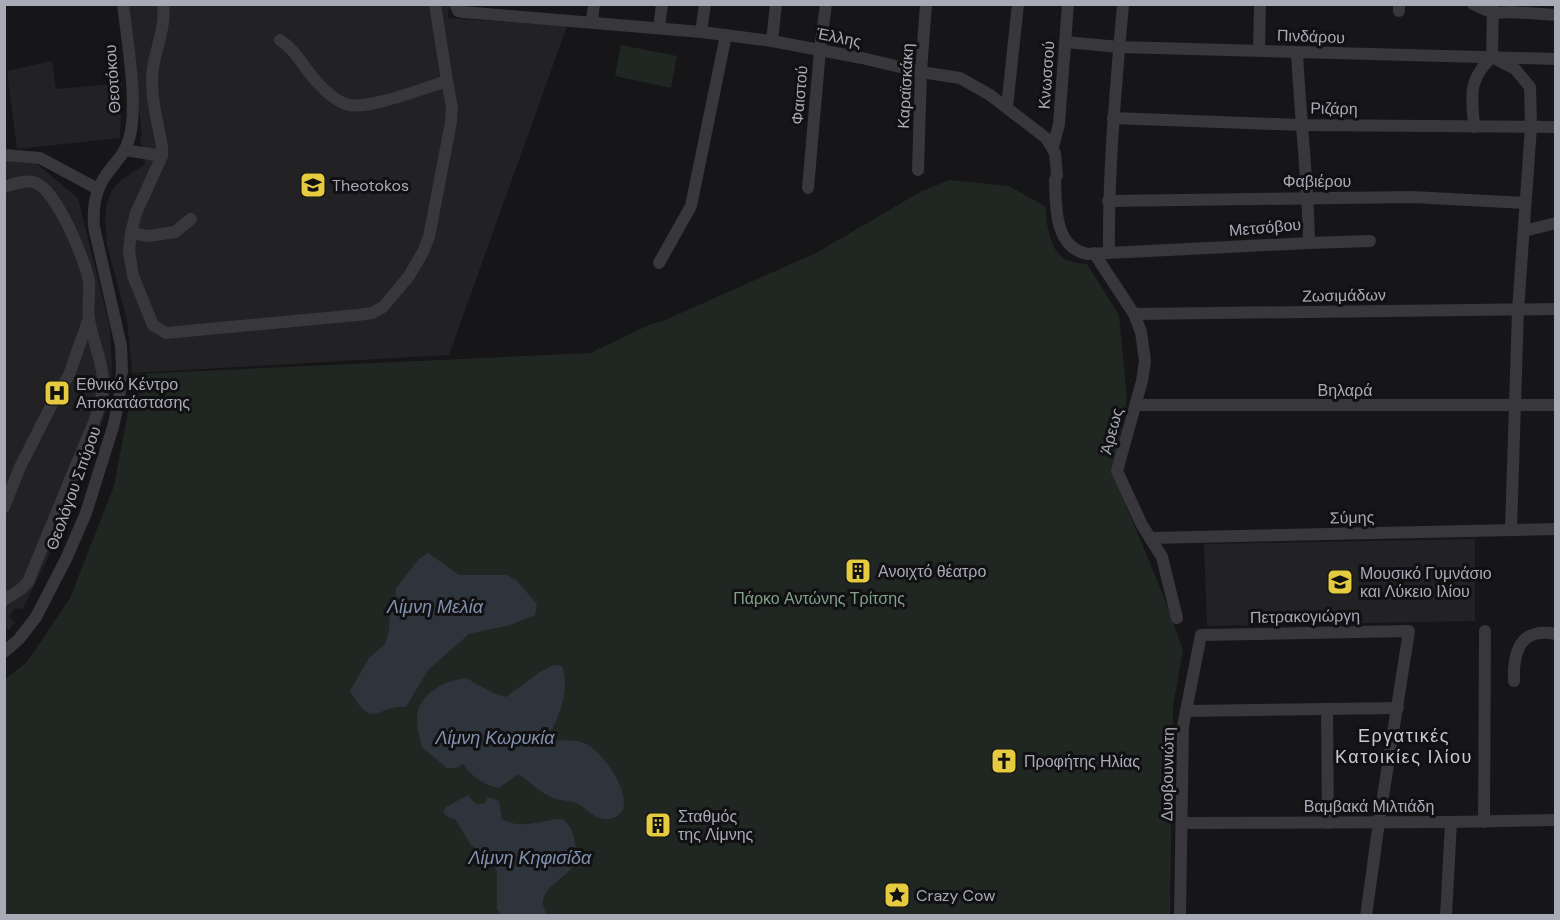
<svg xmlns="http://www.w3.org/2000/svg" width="1560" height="920" font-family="'DM Sans',sans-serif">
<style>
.built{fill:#222224}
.green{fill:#202722}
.water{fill:#2e343c}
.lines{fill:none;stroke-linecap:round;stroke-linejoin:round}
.minor{stroke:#37373c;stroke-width:12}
.labels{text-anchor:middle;stroke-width:6;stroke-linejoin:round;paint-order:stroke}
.street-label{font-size:16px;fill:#a8aab6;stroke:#111012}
.poi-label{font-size:16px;fill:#a8aab6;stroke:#111012;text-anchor:start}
.park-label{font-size:16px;fill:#81a088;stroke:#111012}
.water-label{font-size:18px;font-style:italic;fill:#8292af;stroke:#111012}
.neighbourhood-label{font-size:18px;letter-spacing:1.5px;fill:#c9cad3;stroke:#111012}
</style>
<rect width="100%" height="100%" fill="#161517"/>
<g class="built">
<polygon points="449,4 448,18 567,26 449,355 132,373 127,320 107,245 105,217 107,203 112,190 121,180 145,164 143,145 141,145 140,138 142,137 128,5"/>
<polygon points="52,61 56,89 122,83 120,138 17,149 7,71"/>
<polygon points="4,160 28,160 37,164 78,198 110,328 112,366 109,401 99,432 46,562 24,606 22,609 15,608 9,617 15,622 9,630 5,627"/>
<polygon points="1475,539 1475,621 1207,626 1204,544"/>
</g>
<g class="green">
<polygon points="621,45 677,56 671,88 615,76"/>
<path d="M 949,180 L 1009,186 L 1046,207 C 1046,223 1050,253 1067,260 C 1073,263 1081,263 1087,264 L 1119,315 L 1127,398 L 1113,474 L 1164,597 L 1183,650 L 1173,707 L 1170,915 L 5,916 L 5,679 L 27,662 L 70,598 L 114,486 L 135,374 L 590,353 L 651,324 L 663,321 L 816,253 L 920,192 Z"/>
</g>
<g class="water">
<path d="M 428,553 L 459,575 L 507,575 L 516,580 L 537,604 L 535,615 L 510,625 L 469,634 L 428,670 L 406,707 C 377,703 375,734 350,691 L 369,658 L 385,644 L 389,630 L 390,611 L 395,602 L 396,588 L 418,560 Z"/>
<path d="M 553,665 L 562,666 C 570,688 560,715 549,735 L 554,741 C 565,740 576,739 586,744 C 603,751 639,803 617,816 C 614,818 608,820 604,819 C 593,818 585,807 576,803 C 569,800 560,801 553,798 C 540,793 530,781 518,774 L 499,788 C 484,785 472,777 463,764 L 456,768 L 447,768 L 422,747 C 420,738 417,729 417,720 C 417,694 444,681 466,678 L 493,693 L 506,697 L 540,672 Z"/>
<path d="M 468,795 C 473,802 477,806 485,803 L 488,797 L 499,801 L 502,819 C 523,831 541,819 563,819 C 572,827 573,833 575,844 C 576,849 578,853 577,858 C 572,880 530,887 547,915 L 502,915 L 497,909 L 497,871 L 492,863 L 471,845 L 455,819 L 449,818 L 443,812 L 446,807 Z"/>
</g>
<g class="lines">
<g class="minor">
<path d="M 163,4 C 166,27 156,47 153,68 C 149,94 158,122 162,147 L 162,156 L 136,213 L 131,233 L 149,236 L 175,232 L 191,219"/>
<path d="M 455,4 L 458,11 L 463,12 L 701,32 L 772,41 L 862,58 L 921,72 L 960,78 L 990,95 L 1046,138 L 1055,153 L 1057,175 L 1055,180 C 1056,207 1054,248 1088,254 L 1309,243 C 1308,179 1300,116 1297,52"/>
<polyline points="1473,4 1493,13 1512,12 1556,15"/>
<polyline points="1399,11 1399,4"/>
<polyline points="592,22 594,4"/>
<polyline points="659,28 662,4"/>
<polyline points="701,32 705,4"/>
<path d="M 280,40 C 296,50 303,67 316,81 C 325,91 336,102 349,105 C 371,109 424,88 447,81 L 435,4"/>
<polyline points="772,41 776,4"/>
<polyline points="1065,42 1119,47 1556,59"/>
<polyline points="1259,51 1260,4"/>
<polyline points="1492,57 1515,69 1530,87 1531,127 1518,310 1511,530"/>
<polyline points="1007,107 1018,4"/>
<polyline points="1113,118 1301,125 1556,127"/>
<path d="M 1474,127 C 1472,95 1467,81 1492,57 L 1493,4"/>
<polyline points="1053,147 1059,124 1068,4"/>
<polyline points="125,150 162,156"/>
<polyline points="4,155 40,158 98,189"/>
<polyline points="918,170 921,72 926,4"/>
<path d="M 4,187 C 13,184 27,179 36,183 C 56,190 86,261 89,282 C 90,295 87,307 89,319 C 92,340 103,361 103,382 C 104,396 98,409 94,422 L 28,582 L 21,589 L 4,600"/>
<polyline points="808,188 820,50 826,4"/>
<polyline points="1108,201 1413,197 1525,203"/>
<polyline points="1524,231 1556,223"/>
<polyline points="131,233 129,251 133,276 153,325 166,333 358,315 372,313 383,307 409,276 423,252 429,237 451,122 452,107 447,81"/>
<polyline points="1309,243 1370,241"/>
<path d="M 1109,252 C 1108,169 1116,87 1123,4"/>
<polyline points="1094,253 1134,314 1141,332 1145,361 1142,381 1117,471 1142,525 1162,557 1177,618"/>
<polyline points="659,263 691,206 726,35"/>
<polyline points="1134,314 1556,309"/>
<polyline points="1135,405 1556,405"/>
<polyline points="4,507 20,467 55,398 69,375 89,318"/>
<polyline points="1150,538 1556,529"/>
<path d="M 4,652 L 19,639 L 36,617 L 66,559 L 86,513 L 113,427 L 119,401 L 122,370 L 121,346 L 94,227 C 93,210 94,194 104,178 C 112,165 125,155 129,139 C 139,107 127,40 123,4"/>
<path d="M 1514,681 C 1513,651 1520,627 1556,634"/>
<polyline points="1327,709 1328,823"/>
<polyline points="1186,711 1398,708"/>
<polyline points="1484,822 1485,631"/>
<polyline points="1182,823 1451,822 1556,820"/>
<polyline points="1180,916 1183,726 1201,635 1409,631 1379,822 1366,916"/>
<polyline points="1446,916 1451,822"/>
</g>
</g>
<defs>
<g id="school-square" transform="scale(1.35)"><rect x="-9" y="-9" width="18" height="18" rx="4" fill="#e5cb3f" stroke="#111012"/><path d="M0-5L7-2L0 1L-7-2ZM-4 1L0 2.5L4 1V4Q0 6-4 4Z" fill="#111"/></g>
<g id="hospital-square" transform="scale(1.35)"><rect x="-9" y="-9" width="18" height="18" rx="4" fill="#e5cb3f" stroke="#111012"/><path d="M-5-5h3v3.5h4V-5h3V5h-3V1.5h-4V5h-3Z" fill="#111"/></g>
<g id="building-square" transform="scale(1.35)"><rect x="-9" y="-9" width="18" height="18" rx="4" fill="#e5cb3f" stroke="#111012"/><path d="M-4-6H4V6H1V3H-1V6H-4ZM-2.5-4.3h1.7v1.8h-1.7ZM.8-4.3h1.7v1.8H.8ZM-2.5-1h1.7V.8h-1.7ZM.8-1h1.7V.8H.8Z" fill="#111"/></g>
<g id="church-square" transform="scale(1.35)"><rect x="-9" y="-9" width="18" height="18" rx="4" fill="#e5cb3f" stroke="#111012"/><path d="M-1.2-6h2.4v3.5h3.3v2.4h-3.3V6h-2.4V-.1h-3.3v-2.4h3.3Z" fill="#111"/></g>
<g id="sight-square" transform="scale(1.35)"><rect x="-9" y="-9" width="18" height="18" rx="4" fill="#e5cb3f" stroke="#111012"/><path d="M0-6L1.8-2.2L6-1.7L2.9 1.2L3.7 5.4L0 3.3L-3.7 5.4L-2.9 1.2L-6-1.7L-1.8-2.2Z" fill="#111"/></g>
</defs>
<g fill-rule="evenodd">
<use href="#school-square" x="313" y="185"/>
<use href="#hospital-square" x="57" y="393"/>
<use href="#building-square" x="858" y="571"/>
<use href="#school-square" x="1340" y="582"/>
<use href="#church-square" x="1004" y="761"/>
<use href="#building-square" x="658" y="825"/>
<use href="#sight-square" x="897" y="895"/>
</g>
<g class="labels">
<g class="street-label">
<text transform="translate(1311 36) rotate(2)" y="6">Πινδάρου</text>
<text transform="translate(839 37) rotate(11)" y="6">Έλλης</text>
<text transform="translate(1046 75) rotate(-86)" y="6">Κνωσσού</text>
<text transform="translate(112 79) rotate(-94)" y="6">Θεοτόκου</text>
<text transform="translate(905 86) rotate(-87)" y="6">Καραϊσκάκη</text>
<text transform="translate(799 95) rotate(-85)" y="6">Φαιστού</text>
<text transform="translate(1334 108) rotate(1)" y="6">Ριζάρη</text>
<text x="1317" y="187">Φαβιέρου</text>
<text transform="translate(1265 227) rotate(-5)" y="6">Μετσόβου</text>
<text transform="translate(1344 295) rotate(-1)" y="6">Ζωσιμάδων</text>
<text x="1345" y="396">Βηλαρά</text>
<text transform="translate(1111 431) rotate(-75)" y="6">Άρεως</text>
<text transform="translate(73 488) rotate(-70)" y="6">Θεολόγου Σπύρου</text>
<text transform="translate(1352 517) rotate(-1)" y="6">Σύμης</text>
<text transform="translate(1305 616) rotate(-1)" y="6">Πετρακογιώργη</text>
<text transform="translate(1167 774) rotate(-89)" y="6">Δυοβουνιώτη</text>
<text x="1369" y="812">Βαμβακά Μιλτιάδη</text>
</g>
<g class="poi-label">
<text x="332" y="191">Theotokos</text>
<text x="76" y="390">Εθνικό Κέντρο<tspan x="76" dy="18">Αποκατάστασης</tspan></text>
<text x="878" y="577">Ανοιχτό θέατρο</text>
<text x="1360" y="579">Μουσικό Γυμνάσιο<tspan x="1360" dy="18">και Λύκειο Ιλίου</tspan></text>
<text x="1024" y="767">Προφήτης Ηλίας</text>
<text x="678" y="822">Σταθμός<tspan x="678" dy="18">της Λίμνης</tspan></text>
<text x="916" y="901">Crazy Cow</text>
</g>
<g class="park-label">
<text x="819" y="604">Πάρκο Αντώνης Τρίτσης</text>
</g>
<g class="water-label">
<text x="435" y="613">Λίμνη Μελία</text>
<text x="495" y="744">Λίμνη Κωρυκία</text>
<text x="530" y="864">Λίμνη Κηφισίδα</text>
</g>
<g class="neighbourhood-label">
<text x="1404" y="742">Εργατικές<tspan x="1404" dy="21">Κατοικίες Ιλίου</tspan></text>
</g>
</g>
<rect width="1560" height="920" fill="none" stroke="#a8aab6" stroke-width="12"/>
</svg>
